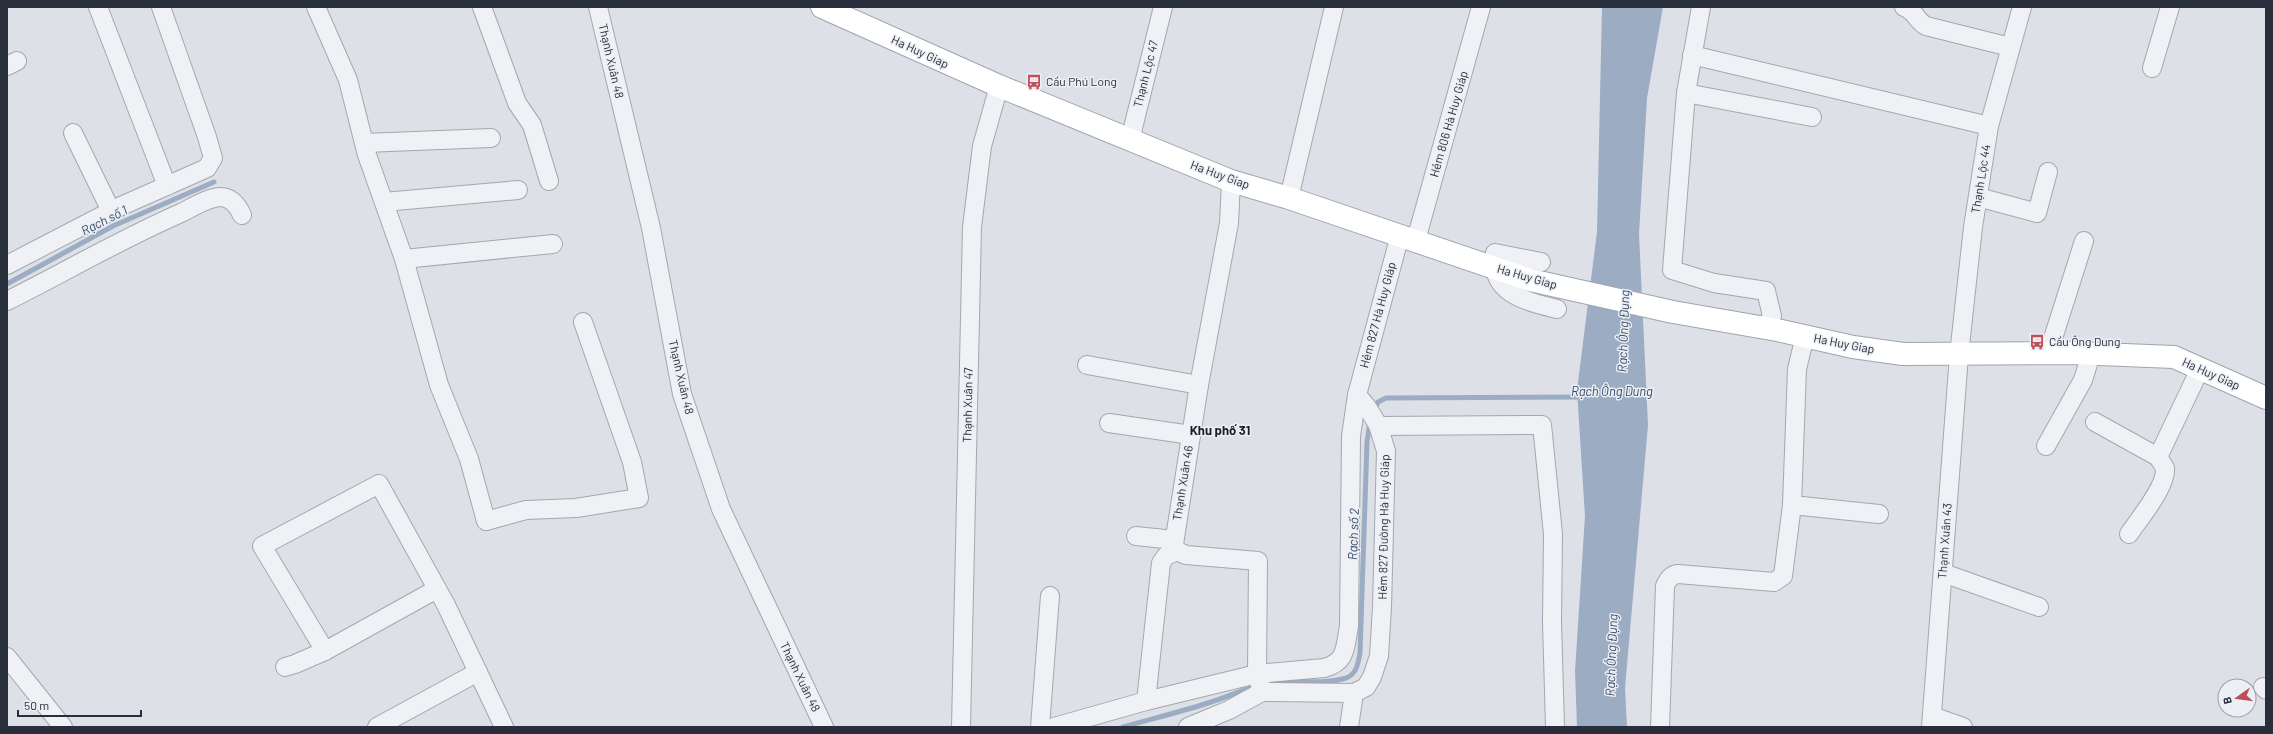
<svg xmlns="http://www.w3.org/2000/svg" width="2273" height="734" font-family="Barlow,sans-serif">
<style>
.water{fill:#9bacc3}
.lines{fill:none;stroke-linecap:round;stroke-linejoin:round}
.stream{stroke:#9bacc3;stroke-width:5}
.minor-casing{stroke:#a3a7af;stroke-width:20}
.major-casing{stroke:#9ea4b0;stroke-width:24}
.minor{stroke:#f0f1f4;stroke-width:18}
.major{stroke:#fff;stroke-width:22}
.labels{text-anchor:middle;stroke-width:3;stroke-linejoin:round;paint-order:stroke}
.street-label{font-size:12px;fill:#282e3b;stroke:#eceff4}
.poi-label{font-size:12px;fill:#282e3b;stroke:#eceff4;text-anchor:start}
.water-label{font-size:13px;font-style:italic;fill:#374a6a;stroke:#eceff4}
.neighbourhood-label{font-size:13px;font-weight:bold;fill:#1b1f2b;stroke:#eceff4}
</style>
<rect width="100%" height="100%" fill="#dde0e6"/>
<polygon class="water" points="1602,7 1663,7 1647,98 1639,234 1648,425 1625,688 1627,727 1577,727 1575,671 1585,516 1577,390 1597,232"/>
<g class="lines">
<g class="stream">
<polyline points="7,284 113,226 214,182"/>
<polyline points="1374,411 1378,402 1386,398 1583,397"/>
<path d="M 1123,727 C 1151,719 1180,712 1208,703 C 1228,697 1246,688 1266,683 C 1292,678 1321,686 1346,678 C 1357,674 1358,663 1360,653 L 1367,442 L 1370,422"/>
</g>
<g class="minor-casing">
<g id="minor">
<polyline points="98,7 167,186"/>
<polyline points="316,7 348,80 367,155 404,259 439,385 469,459 486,521 526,510 576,508 639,498 632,462 583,322"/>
<polyline points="482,7 517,103 532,125 549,181"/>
<polyline points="598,7 651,228 682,394 721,509 824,727"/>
<polyline points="1701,7 1686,93 1672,270 1714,283 1766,291 1772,316 1765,328"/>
<path d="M 1904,7 C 1916,11 1916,21 1926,26 L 2010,47"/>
<polyline points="1692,55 1989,126"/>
<polyline points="7,66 17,61"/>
<polyline points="2152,68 2170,7"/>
<polyline points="1686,93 1812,117"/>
<polyline points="73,133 111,211"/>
<polyline points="1130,140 1163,7"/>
<polyline points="364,143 491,138"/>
<polyline points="1231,181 1229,223 1199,385 1174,544 1177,551 1186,555 1258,561 1257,674 1262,692"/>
<polyline points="1978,197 2037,213 2048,172"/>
<polyline points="1289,198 1334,7"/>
<polyline points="384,202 518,190"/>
<polyline points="1416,240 1481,7"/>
<polyline points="404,259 553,244"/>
<path d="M 1541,262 L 1495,253 C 1489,294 1526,301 1557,309"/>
<polyline points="7,265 119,207 207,168 213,158 207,137 161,7"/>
<path d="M 7,301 C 65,272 121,239 181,213 C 193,207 207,198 220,197 C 232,197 238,206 242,215"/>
<polyline points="1805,336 1797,369 1792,505 1879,514"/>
<polyline points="2048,354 2084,241"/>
<polyline points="1087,365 1199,385"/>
<path d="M 2095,422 L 2158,457 L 2165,468 C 2167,486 2139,519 2129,534"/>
<polyline points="1109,423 1191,435"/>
<polyline points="1378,426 1542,425 1553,534 1552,622 1555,727"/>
<polyline points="2046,446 2083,380 2091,354"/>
<polyline points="2158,457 2200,369"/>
<polyline points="1136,536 1174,540"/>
<polyline points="1943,573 2039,607"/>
<polyline points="325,651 262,546 379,484 446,605 504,727"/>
<polyline points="7,657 63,727"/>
<polyline points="285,667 295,664 325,651 437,589"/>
<polyline points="2263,687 2266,690"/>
<polyline points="1354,693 1366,687 1372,677 1379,656 1382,607 1386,451 1378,425 1367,407 1357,395"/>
<path d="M 1146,701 L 1257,674 L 1324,668 C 1347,662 1345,647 1349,626 L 1351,436 L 1357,395 L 1400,235"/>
<polyline points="1932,716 1963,727"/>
<polyline points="377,727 478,672"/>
<polyline points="961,727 972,227 982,146 999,86"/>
<polyline points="1040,727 1050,596"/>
<polyline points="1054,727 1146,701 1161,563 1166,556 1177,551"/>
<polyline points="1188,727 1229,710 1262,692 1354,693"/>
<polyline points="1349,727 1354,693"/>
<path d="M 1660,727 L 1665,586 C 1668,579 1671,575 1678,574 L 1774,582 L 1783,576 L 1792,505"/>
<polyline points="1931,727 1959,355 1973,227 1989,126 2022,7"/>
</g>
</g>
<g class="major-casing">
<polyline id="major" points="822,7 999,86 1231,181 1289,198 1530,280 1673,312 1777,330 1853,347 1903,354 2074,353 2174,357 2266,398"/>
</g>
<use href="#minor" class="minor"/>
<use href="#major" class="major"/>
</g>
<defs>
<g id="bus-bare" transform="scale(1.2)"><path d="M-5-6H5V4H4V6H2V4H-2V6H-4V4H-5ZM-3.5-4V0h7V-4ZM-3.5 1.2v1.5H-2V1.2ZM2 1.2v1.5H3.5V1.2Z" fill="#c04d57" stroke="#eceff4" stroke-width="2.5" paint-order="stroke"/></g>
</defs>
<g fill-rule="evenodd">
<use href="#bus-bare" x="1034" y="82"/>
<use href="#bus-bare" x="2037" y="342"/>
</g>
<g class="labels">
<g class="street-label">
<text transform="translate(920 52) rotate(25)" y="4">Ha Huy Giap</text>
<text transform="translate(611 61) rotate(77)" y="4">Thạnh Xuân 48</text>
<text transform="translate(1146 74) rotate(-76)" y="4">Thạnh Lộc 47</text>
<text transform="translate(1449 124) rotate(-74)" y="4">Hẻm 806 Hà Huy Giáp</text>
<text transform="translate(1220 175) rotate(20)" y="4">Ha Huy Giap</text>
<text transform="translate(1981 179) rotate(-81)" y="4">Thạnh Lộc 44</text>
<text transform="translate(1527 277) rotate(16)" y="4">Ha Huy Giap</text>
<text transform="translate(1378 315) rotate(-75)" y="4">Hẻm 827 Hà Huy Giáp</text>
<text transform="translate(1844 344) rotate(11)" y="4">Ha Huy Giap</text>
<text transform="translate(2211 374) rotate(24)" y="4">Ha Huy Giap</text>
<text transform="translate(681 377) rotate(77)" y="4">Thạnh Xuân 48</text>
<text transform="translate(968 405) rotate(-89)" y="4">Thạnh Xuân 47</text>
<text transform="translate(1183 483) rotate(-81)" y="4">Thạnh Xuân 46</text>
<text transform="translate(1384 527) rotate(-89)" y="4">Hẻm 827 Đường Hà Huy Giáp</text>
<text transform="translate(1945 541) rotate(-86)" y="4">Thạnh Xuân 43</text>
<text transform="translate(800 677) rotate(64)" y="4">Thạnh Xuân 48</text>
</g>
<g class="poi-label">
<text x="1046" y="86">Cầu Phú Long</text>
<text x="2049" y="346">Cầu Ông Dung</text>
</g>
<g class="water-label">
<text transform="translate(104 220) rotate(-27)" y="5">Rạch số 1</text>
<text transform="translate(1623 331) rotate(-88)" y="5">Rạch Ông Đụng</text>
<text x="1612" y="396">Rạch Ông Dung</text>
<text transform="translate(1353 534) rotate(-88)" y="5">Rạch số 2</text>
<text transform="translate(1611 655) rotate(-88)" y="5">Rạch Ông Đụng</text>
</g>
<g class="neighbourhood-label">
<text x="1220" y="435">Khu phố 31</text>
</g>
</g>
<rect width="2273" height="734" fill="none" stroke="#282e3b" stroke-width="16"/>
<g transform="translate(2237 698) rotate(256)"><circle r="19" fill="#eceff4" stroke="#9ea2aa"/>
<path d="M0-3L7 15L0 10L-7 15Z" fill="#c04d57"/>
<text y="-6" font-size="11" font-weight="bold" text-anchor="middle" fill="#282e3b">B</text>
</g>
<path d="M18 710v6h123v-6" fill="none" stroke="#282e3b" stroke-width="2"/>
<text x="24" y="710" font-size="12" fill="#282e3b" stroke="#eceff4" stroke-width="3" paint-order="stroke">50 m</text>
</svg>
